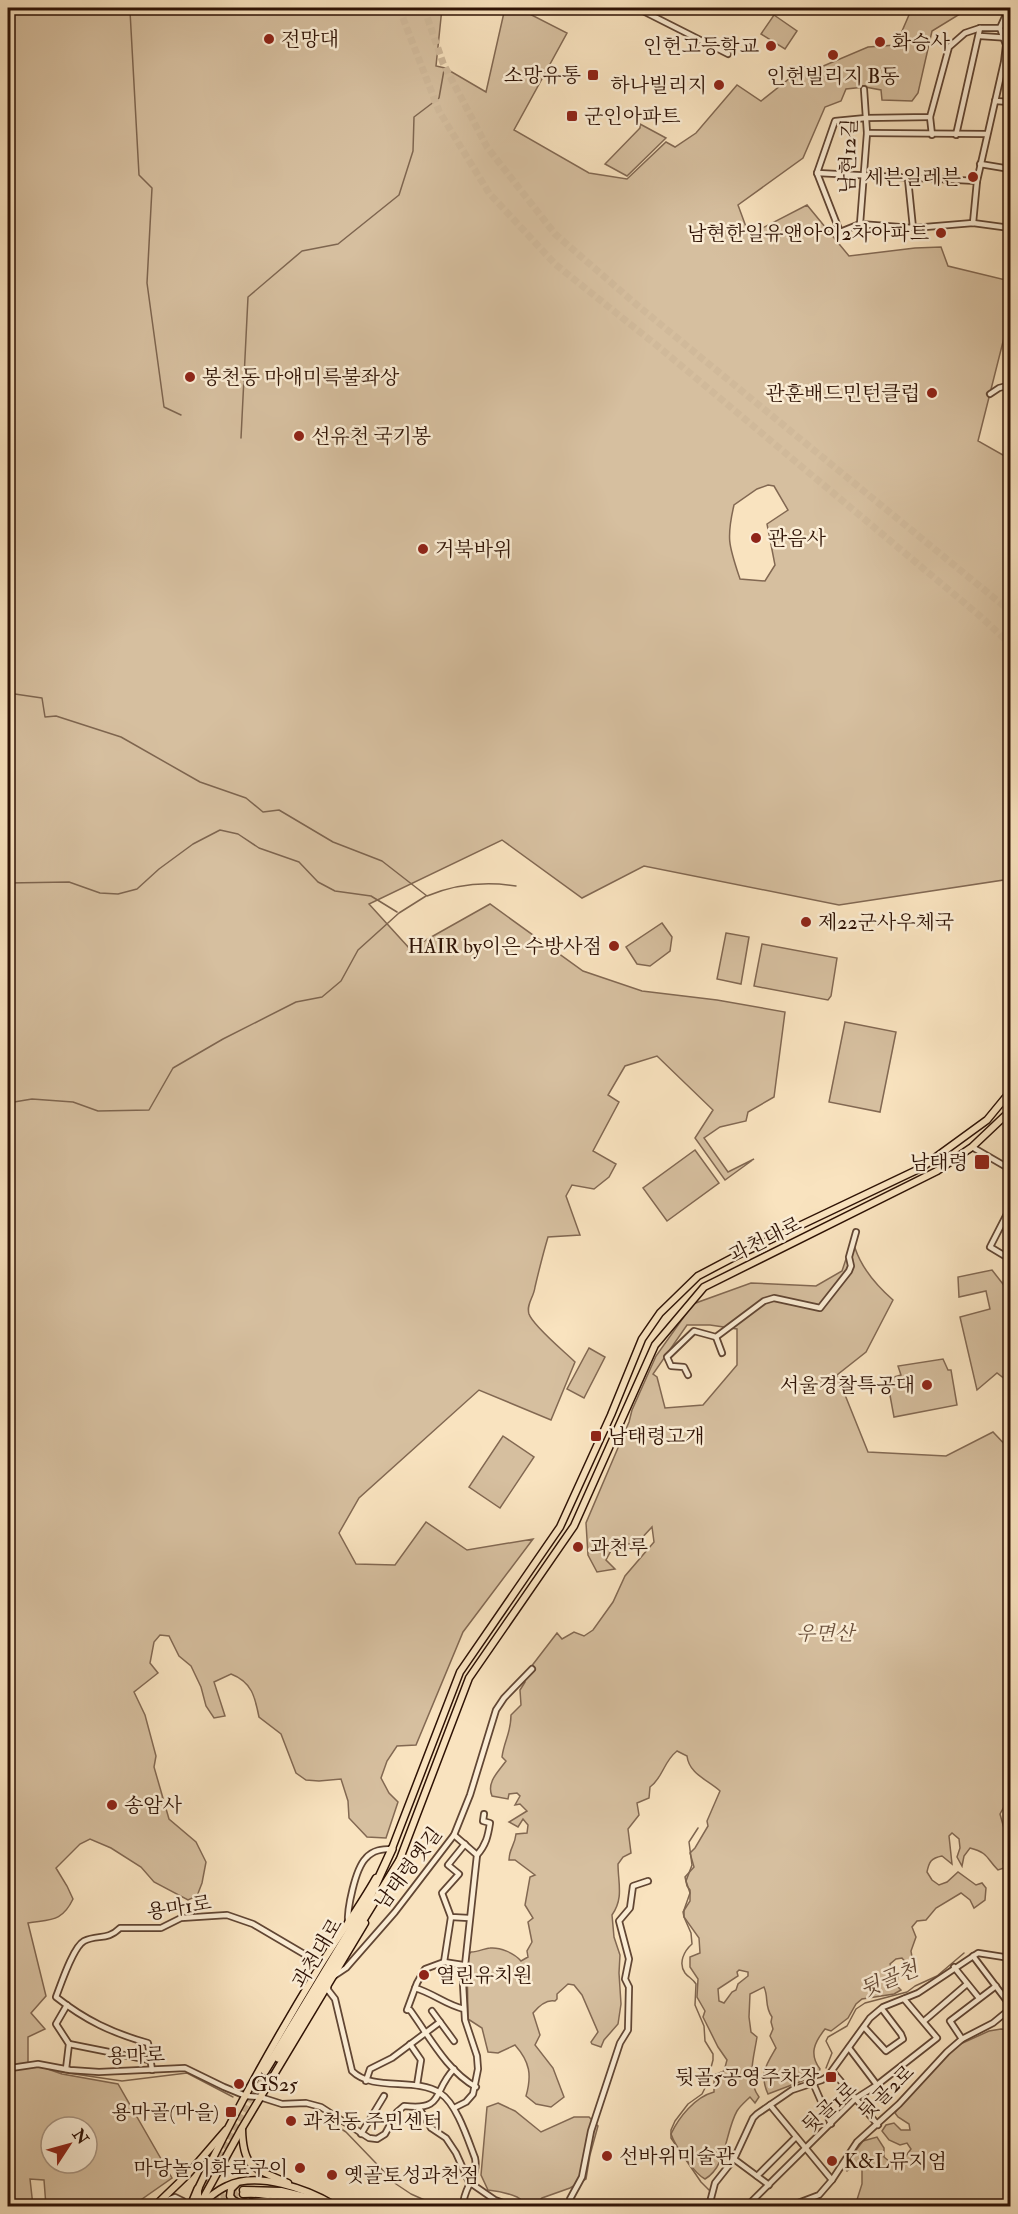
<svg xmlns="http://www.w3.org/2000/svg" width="1018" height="2214" font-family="'IM FELL Double Pica','Noto Serif KR',serif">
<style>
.green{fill:#d6bf9f;stroke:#826852;stroke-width:1.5;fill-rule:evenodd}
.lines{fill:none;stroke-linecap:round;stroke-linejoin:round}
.stream{stroke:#7e654f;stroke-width:1.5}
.minor-tunnel{stroke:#d0b99a;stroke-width:4.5;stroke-dasharray:4.5 2;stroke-linecap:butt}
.highway-tunnel{stroke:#d0b99a;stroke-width:7;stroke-dasharray:7 3.5;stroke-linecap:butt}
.minor-casing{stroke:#614634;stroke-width:8}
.major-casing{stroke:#2e1205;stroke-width:9}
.highway-casing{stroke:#2e1205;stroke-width:10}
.minor{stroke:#fbedd5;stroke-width:4.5}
.major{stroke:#f9e3bf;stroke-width:6}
.highway{stroke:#f9e3bf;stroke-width:7}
.poi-dot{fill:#8f2418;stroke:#fbedd5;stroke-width:2}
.labels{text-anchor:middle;stroke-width:5;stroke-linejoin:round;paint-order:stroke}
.poi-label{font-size:20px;fill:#2e1205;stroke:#fbedd5;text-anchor:start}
.street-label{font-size:20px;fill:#2e1205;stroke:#fbedd5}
.park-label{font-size:20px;font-style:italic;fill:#694f3b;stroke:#fbedd5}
.water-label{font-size:21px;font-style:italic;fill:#644936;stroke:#fbedd5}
</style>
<rect width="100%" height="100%" fill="#f9e3bf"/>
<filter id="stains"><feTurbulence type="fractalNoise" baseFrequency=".00333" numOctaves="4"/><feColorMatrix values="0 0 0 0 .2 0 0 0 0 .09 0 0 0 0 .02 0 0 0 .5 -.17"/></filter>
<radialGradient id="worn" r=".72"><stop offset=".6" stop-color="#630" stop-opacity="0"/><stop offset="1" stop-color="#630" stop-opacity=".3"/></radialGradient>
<g class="green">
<path d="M 8,8 L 442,8 L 436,66 L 445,68 L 486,92 L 505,8 L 518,8 L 567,33 L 514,130 L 589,173 L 627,179 L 666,142 L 675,147 L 696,133 L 737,85 L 761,101 L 804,67 L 821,67 L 868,47 L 896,45 L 912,8 L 987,8 L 984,13 L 963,12 L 932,31 L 918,93 L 912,101 L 882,100 L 881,90 L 865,87 L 846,89 L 841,101 L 825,107 L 803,158 L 738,205 L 749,235 L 807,205 L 849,256 L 915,248 L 941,247 L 948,266 L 1010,281 L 1010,314 L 978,441 L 1010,459 L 1010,879 L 839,905 L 644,866 L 582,898 L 502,840 L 369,904 L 410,949 L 490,904 L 583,971 L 642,991 L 717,1000 L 785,1012 L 774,1097 L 748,1112 L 746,1121 L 720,1127 L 704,1138 L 728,1172 L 754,1159 L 725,1180 L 695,1138 L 713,1110 L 657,1056 L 625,1066 L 608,1095 L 619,1102 L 593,1151 L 616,1164 L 609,1177 L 594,1189 L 572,1185 L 566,1196 L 580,1235 L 548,1237 C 543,1254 539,1270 535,1287 C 534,1297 526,1304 529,1314 C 533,1326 565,1352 575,1362 L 551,1420 L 479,1390 L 359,1498 L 339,1533 L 356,1564 L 395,1565 L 426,1522 L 467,1550 L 533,1539 L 463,1632 L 416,1745 L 397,1746 L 387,1761 L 381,1778 L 389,1793 L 398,1802 L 386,1838 L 367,1837 L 349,1818 L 348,1801 L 341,1779 L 319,1781 L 306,1780 L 296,1773 L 281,1734 L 259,1717 C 255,1697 252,1682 231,1674 L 214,1682 L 225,1716 L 214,1718 L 206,1706 L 201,1687 L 191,1666 L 179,1656 L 169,1636 L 160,1635 L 154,1642 L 150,1663 L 158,1673 L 134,1692 L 145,1715 L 156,1756 L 154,1767 L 169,1819 L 196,1842 L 206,1862 L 202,1883 L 197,1896 L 188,1900 L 154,1882 L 141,1867 L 111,1848 L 90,1839 L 80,1844 L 56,1868 L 67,1886 L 73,1899 C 62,1922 51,1919 28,1923 L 46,1996 L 31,2013 L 45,2029 L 28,2037 L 28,2067 L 39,2066 L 62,2074 L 118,2084 L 172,2178 L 132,2206 L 46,2206 L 44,2180 L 30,2179 L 33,2206 L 8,2206 ZM 768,485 L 774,486 L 788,510 L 767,524 L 775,565 L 765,581 L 740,579 C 729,546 726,539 734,505 L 757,489 ZM 51,2127 L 87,2127 L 87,2163 L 51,2163 Z"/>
<polygon points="774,15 797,31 785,49 761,34"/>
<polygon points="640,124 666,138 627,176 605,164 640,128"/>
<polygon points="662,923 672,937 670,951 650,966 637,964 626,947"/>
<polygon points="726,933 749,937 741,984 717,979"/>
<polygon points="762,944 837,958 831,996 828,1000 754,986"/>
<polygon points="845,1022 896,1032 880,1112 829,1102"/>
<polygon points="695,1150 719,1183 667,1221 643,1188"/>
<path d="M 855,1248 C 862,1269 877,1286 893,1300 L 866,1352 L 837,1375 L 868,1452 L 946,1456 L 993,1432 L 1010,1450 L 1010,1796 L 1000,1814 L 1005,1832 L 1010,1840 L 1010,1857 L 1003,1861 L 1004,1868 L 998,1870 C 986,1858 989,1853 970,1848 L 964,1856 L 962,1866 L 957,1857 L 960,1848 L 959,1839 L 952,1833 L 949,1836 L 952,1864 L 942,1856 C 931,1858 929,1862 927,1872 L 932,1880 L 939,1885 L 947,1882 L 958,1872 L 976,1885 L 982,1883 L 986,1888 L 985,1900 L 974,1908 L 970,1900 L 961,1893 L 936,1908 L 926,1920 L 917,1921 L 912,1927 L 916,1937 L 911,1951 L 912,1957 L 907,1964 L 902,1958 L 896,1959 L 890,1964 L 893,1972 L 898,1976 L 897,1986 L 901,1990 L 894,1994 L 862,1999 L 856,2004 L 848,2018 L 831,2031 L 825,2029 C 814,2043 809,2054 820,2069 L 818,2075 L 768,2094 C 759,2074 766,2065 776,2048 L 770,2036 L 773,2029 L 771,2022 L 772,2017 C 764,2006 769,1998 764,1987 L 750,1994 L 749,2017 L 751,2032 L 757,2037 C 754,2057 746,2079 759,2097 L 755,2103 L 750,2097 C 746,2101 740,2106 737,2111 C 725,2132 727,2166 705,2179 C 695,2174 675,2146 671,2134 C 679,2117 695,2097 714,2092 L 714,2075 L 724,2071 L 727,2060 L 718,2047 L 703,2017 L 705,2011 L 697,1997 L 698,1979 L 690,1967 L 690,1957 L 700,1953 L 699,1938 L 684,1917 L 683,1912 L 690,1901 L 690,1890 L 687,1886 L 685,1877 L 694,1867 L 690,1853 L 695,1848 L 708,1826 L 707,1821 L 720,1791 C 708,1780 689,1774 687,1756 L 677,1751 C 663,1762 663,1778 650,1787 L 649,1798 L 637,1803 L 639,1815 L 628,1829 L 631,1853 L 623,1857 L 618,1864 C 618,1883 624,1898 612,1915 L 614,1937 L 620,1955 L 619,1973 L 621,2004 L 618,2024 L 604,2040 L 601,2047 L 592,2044 L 591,2042 L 598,2032 L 582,1995 L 574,1985 L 568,1984 L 557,1994 L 557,1999 L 555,2001 C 546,1999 538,2007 533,2013 L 540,2035 L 535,2045 L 553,2068 L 564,2097 L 551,2107 L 536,2104 L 526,2096 C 532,2075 530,2062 515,2045 L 498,2053 L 488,2052 L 482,2028 L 468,2019 L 467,1956 L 471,1952 C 479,1952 485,1948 490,1948 C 500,1947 514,1953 521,1961 L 528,1957 L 527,1951 L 532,1942 L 528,1922 L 533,1918 L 525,1905 L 530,1877 L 535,1875 L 515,1860 L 509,1860 C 509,1849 515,1845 516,1834 L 527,1833 L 528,1825 L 523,1819 L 518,1827 L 509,1822 L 527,1811 L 520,1804 L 515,1805 L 520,1796 L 517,1793 L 509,1794 L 508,1799 L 492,1796 C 486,1782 499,1771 506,1761 L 502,1757 C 504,1741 511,1733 511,1715 L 521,1705 L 520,1690 L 525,1682 L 524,1676 L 557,1633 L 562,1639 L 574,1632 L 584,1636 L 593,1630 L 613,1602 L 625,1576 L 654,1542 L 652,1527 L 638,1542 L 613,1547 L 606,1560 L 615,1569 L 597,1572 L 588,1555 L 586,1523 L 629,1422 L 632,1410 L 656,1356 L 693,1304 L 751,1283 L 816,1286 L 842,1271 L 849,1250 ZM 687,1325 L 710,1325 L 737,1329 L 737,1365 L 703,1405 L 665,1408 L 657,1377 L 653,1374 ZM 739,1970 L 748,1972 L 748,1976 L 738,1984 L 736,1990 L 732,1992 L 724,2003 L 719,2001 L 718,1989 L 738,1976 L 737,1972 Z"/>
<polygon points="992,1270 1010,1293 1010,1389 1006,1380 997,1373 977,1390 960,1317 990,1309 986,1291 959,1297 958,1277"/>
<polygon points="589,1348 605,1357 584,1398 567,1389"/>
<polygon points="943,1359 948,1370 951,1370 957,1405 894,1417 887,1379 901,1375 898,1366"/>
<polygon points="503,1436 534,1457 500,1508 469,1487"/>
<polygon points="1001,2029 1010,2030 1010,2206 855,2206 862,2184 862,2167 856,2165 847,2171 844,2166 863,2141 877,2137 884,2148 884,2157 890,2162 905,2157 911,2149 907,2143 900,2145 889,2140 882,2131 886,2125 894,2123 901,2130 910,2130 909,2124 898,2117 895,2113 902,2102 956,2046 989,2031"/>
<path d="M 498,2103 L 515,2111 L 541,2132 L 574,2117 L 589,2117 L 598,2126 L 590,2155 L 586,2179 L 570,2188 L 542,2198 L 534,2206 C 526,2206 524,2201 517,2197 C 508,2193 498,2191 488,2190 L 481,2175 L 487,2107 Z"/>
</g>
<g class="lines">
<g class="stream">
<polyline points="128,8 130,11 139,175 152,188 147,283 164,407 181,415"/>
<polyline points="241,438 248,297 302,251 338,244 399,195 413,151 414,117 439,98 444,70"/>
<path d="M 8,693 L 42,698 L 45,717 L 56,716 L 121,737 L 200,782 L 246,798 L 263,812 L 279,810 L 333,842 L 382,861 L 427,896 C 456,884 484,881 516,886"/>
<polyline points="8,883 69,882 100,893 118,894 137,889 159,869 193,844 220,830 238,834 259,848 299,862 318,882 335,891 371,896 397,912"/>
<polyline points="8,1103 32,1099 73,1102 98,1111 149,1110 173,1068 223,1039 296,1002 322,997 341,981 358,950 399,913 426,896"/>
<path d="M 698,1828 L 689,1842 L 692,1865 L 686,1881 L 690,1893 L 684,1910 L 684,1917 L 691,1933 L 692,1944 C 684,1951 678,1963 685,1973 C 688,1977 693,1979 696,1984 L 695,2005 L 704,2026 L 705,2041 L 713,2054 L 713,2060 L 706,2086 L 702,2094 L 688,2104 L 675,2121 L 671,2130 L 671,2138 L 701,2182 L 709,2190"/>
<polyline points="47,2068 61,2072 122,2081 187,2073 233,2097"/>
<polyline points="826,2068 832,2053 826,2041 828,2037 847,2026 856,2009 865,2003 907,1992 915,1986 937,1976 964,1953"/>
<polyline points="326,2119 346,2132 396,2184 411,2194 438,2206"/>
</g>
<g class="minor-tunnel">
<polyline points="208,2200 243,2190"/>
<polyline points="209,2204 234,2195 243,2194"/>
</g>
<g class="highway-tunnel">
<polyline points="399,8 439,111 462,149 489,193 555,264 660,348 980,616 1010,644"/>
<polyline points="424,8 443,63 487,147 555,234 637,305 1010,611"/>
<polyline points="212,2166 265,2071"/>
<polyline points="197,2202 219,2162"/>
</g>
<g class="minor-casing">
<g id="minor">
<polyline points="637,8 728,54"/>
<polyline points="1000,28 980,28 965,33 949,47 930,117 866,118 835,121 817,173 840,232 860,224 913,228 973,223 1010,228"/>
<polyline points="980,36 1010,38"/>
<polyline points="995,101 1010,102"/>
<polyline points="930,117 932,135"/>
<polyline points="867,133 986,134"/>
<polyline points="956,135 980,28"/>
<polyline points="980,164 1010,169"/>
<polyline points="817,173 977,181"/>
<polyline points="908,179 913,228"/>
<polyline points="973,223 977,181 1004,62 1006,45 1000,28 1009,8"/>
<polyline points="860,224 867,133 864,89"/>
<polyline points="1010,361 1010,364"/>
<polyline points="990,394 999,388 1010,385"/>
<polyline points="972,1147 1010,1169"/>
<polyline points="1010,1208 990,1247 1010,1259"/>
<polyline points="716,1337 722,1353"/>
<polyline points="688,1375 684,1367 671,1366 667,1357 694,1331 716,1337 764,1301 774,1298 820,1308 849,1271 851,1266 849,1257 856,1232"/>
<polyline points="454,1835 477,1855 463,1984 465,2020 477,2056 478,2069 473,2094 466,2102 454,2108"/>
<polyline points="465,1844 448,1865 459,1874 442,1893 451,1917 469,1918"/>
<path d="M 477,1855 C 486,1845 488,1836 490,1823 L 483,1821 L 484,1814"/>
<path d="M 348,1924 C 347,1909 355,1869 366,1858 C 373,1850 382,1849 392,1849"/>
<polyline points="973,1956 1010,2005"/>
<polyline points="444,1962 451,1917"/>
<path d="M 463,1965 L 444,1962 L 425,1969 L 417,1983 L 407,2010 L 410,2010 C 429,2036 447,2071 476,2087"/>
<polyline points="954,1967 979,1998"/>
<polyline points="334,1976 346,1968 395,1912 454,1835 470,1795 496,1710 504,1698 532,1669"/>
<path d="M 328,1985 L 328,1990 L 335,1999 L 352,2071 C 373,2092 415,2077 440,2093 C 457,2104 468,2140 475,2158 C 479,2177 463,2187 463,2206"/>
<path d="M 415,1988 C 433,1993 446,2005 464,2009"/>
<polyline points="432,2011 454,2041"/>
<polyline points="924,2021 967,1984"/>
<polyline points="864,2027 886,2051 903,2039 901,2034 882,2009"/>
<polyline points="962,2039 950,2021 996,1986"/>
<polyline points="69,2044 149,2060"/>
<polyline points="410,2044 421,2060 417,2085"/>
<polyline points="849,2048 877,2085"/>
<path d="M 8,2067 L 11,2068 L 38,2064 L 70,2070 L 99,2072 L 185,2068 L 224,2087 L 246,2096 L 260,2097 L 282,2104 L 306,2103 L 321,2107 L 369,2138 L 377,2139 L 385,2134 L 397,2112 L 404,2106 C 445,2111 432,2092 454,2069"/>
<polyline points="66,2069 69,2044 56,2024 67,2005"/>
<path d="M 152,2070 L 148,2043 C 112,2033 85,2020 56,1997 C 61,1984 73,1947 84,1941 C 98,1934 107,1941 120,1928 L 161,1928 L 181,1918 L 227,1915 L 253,1924 L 321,1964"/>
<polyline points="833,2072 878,2125"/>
<polyline points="366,2081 370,2069 392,2058 440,2022"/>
<polyline points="813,2083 831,2124"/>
<polyline points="770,2105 832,2180"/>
<polyline points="419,2108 431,2128 446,2138 456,2153 469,2182 495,2200 511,2206"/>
<polyline points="361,2134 384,2096"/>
<polyline points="734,2159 769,2185"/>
<polyline points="757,2176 796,2137"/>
<polyline points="153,2206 175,2197 183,2201 182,2206"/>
<polyline points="570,2206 570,2199 582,2177 591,2131 620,2043 628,2030 629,1987 625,1979 629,1959 619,1921 630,1908 633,1886 648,1881"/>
<polyline points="709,2206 715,2183 734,2159 753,2118 757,2114 792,2090 822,2080 828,2076 870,2018 883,2007 918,1993 978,1953 1010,1958"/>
<polyline points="747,2206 855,2099 877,2085 937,2038 904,1999"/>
<polyline points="790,2206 819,2195 832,2180 857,2142 899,2104 947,2052 962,2039 993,2023 1010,2009"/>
</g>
</g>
<g class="major-casing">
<g id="major">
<polyline points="391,1851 460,1672 560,1527 611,1415 642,1339 660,1313 698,1276 736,1256 921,1168 987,1120 1010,1092"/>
<polyline points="398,1864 469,1678 574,1526 655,1345 704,1287 937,1171 972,1147 1010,1111"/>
<path d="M 242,2129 C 243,2169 254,2168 288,2183"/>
<polyline points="236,2184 231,2189 230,2196 233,2200 239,2203"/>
<polyline points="243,2190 281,2191 322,2201"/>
<path d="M 243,2194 C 270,2193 292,2196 317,2206"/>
<polyline points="157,2204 188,2174 226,2130"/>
<path d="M 200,2204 L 198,2198 L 198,2189 C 233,2114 274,2042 317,1971 C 336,1939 358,1910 376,1878"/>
<polyline points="200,2204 242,2128 365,1923"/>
<polyline points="201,2204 223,2206 268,2200 310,2206"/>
<path d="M 195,2206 C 207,2201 215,2191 227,2186 C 258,2171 307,2189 334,2205"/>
</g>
</g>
<g class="highway-casing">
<g id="highway">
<polyline points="278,2058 400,1860"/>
<polyline points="265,2071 369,1899 392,1849"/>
<polyline points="191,2206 198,2189"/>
<polyline points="199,2206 200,2204"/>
<polyline points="235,2206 248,2202"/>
</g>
</g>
<use href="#minor" class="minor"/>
<use href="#major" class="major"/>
<use href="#highway" class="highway"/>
</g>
<g class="poi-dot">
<circle cx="269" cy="39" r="6"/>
<circle cx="880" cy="42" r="6"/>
<circle cx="771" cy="46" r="6"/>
<circle cx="833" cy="55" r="6"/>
<rect x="587" y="69" width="12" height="12" rx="3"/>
<circle cx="719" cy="85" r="6"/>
<rect x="566" y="110" width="12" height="12" rx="3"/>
<circle cx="973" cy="177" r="6"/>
<circle cx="941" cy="233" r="6"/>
<circle cx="190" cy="377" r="6"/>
<circle cx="932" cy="393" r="6"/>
<circle cx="299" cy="436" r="6"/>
<circle cx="756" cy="538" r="6"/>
<circle cx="423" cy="549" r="6"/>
<circle cx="806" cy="922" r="6"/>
<circle cx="614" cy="946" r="6"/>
<rect x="974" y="1154" width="16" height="16" rx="3"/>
<circle cx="927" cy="1385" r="6"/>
<rect x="590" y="1430" width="12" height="12" rx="3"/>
<circle cx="578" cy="1547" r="6"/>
<circle cx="112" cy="1805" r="6"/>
<circle cx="424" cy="1975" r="6"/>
<rect x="825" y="2071" width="12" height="12" rx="3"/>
<circle cx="239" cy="2084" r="6"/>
<rect x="225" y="2106" width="12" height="12" rx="3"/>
<circle cx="291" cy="2121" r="6"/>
<circle cx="607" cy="2156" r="6"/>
<circle cx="832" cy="2161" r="6"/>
<circle cx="300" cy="2168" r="6"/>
<circle cx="332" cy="2175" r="6"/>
</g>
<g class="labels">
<g class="poi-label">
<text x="281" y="46">전망대</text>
<text x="892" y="49">화승사</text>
<text x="759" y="53" text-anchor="end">인헌고등학교</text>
<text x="581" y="82" text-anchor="end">소망유통</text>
<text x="833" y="83" text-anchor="middle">인헌빌리지 B동</text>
<text x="707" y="92" text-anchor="end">하나빌리지</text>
<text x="584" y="123">군인아파트</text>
<text x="961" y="184" text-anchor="end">세븐일레븐</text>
<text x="929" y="240" text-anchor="end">남현한일유앤아이2차아파트</text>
<text x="202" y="384">봉천동 마애미륵불좌상</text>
<text x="920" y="400" text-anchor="end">관훈배드민턴클럽</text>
<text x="311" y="443">선유천 국기봉</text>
<text x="768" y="545">관음사</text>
<text x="435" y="556">거북바위</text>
<text x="818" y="929">제22군사우체국</text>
<text x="602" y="953" text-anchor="end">HAIR by이은 수방사점</text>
<text x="968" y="1169" text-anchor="end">남태령</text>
<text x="915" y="1392" text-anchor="end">서울경찰특공대</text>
<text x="608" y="1443">남태령고개</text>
<text x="590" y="1554">과천루</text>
<text x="124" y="1812">송암사</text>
<text x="436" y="1982">열린유치원</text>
<text x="819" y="2084" text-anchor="end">뒷골5공영주차장</text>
<text x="251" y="2091">GS25</text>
<text x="219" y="2119" text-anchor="end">용마골(마을)</text>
<text x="303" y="2128">과천동 주민센터</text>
<text x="619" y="2163">선바위미술관</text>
<text x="844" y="2168">K&amp;L뮤지엄</text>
<text x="288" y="2175" text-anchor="end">마당놀이화로구이</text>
<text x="344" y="2182">옛골토성과천점</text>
</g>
<g class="street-label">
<text transform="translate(848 156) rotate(-88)" y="7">남현12길</text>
<text transform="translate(765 1239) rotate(-26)" y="7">과천대로</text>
<text transform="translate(408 1868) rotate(-53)" y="7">남태령옛길</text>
<text transform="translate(179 1907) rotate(-9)" y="7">용마1로</text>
<text transform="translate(317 1953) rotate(-59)" y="7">과천대로</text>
<text transform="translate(136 2055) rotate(-2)" y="7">용마로</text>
<text transform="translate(886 2092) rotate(-44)" y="7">뒷골2로</text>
<text transform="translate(829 2107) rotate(-42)" y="7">뒷골1로</text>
</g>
<g class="park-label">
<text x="825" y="1640">우면산</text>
</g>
<g class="water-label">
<text transform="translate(889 1979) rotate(-22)" y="7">뒷골천</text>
</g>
</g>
<rect width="1018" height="2214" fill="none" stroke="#f9e3bf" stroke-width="30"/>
<rect x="9" y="9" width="1000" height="2196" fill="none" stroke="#2e1205" stroke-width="3"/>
<rect x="15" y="15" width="988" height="2184" fill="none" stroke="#2e1205" stroke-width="1.5"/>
<g transform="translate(69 2145) rotate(54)"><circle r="28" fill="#fbedd5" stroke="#a99582" stroke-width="1.5"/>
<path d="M0-4.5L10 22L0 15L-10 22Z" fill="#8f2418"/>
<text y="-9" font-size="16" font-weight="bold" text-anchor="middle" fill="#2e1205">N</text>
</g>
<rect width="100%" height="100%" filter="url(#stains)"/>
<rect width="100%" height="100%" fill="url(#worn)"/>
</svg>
